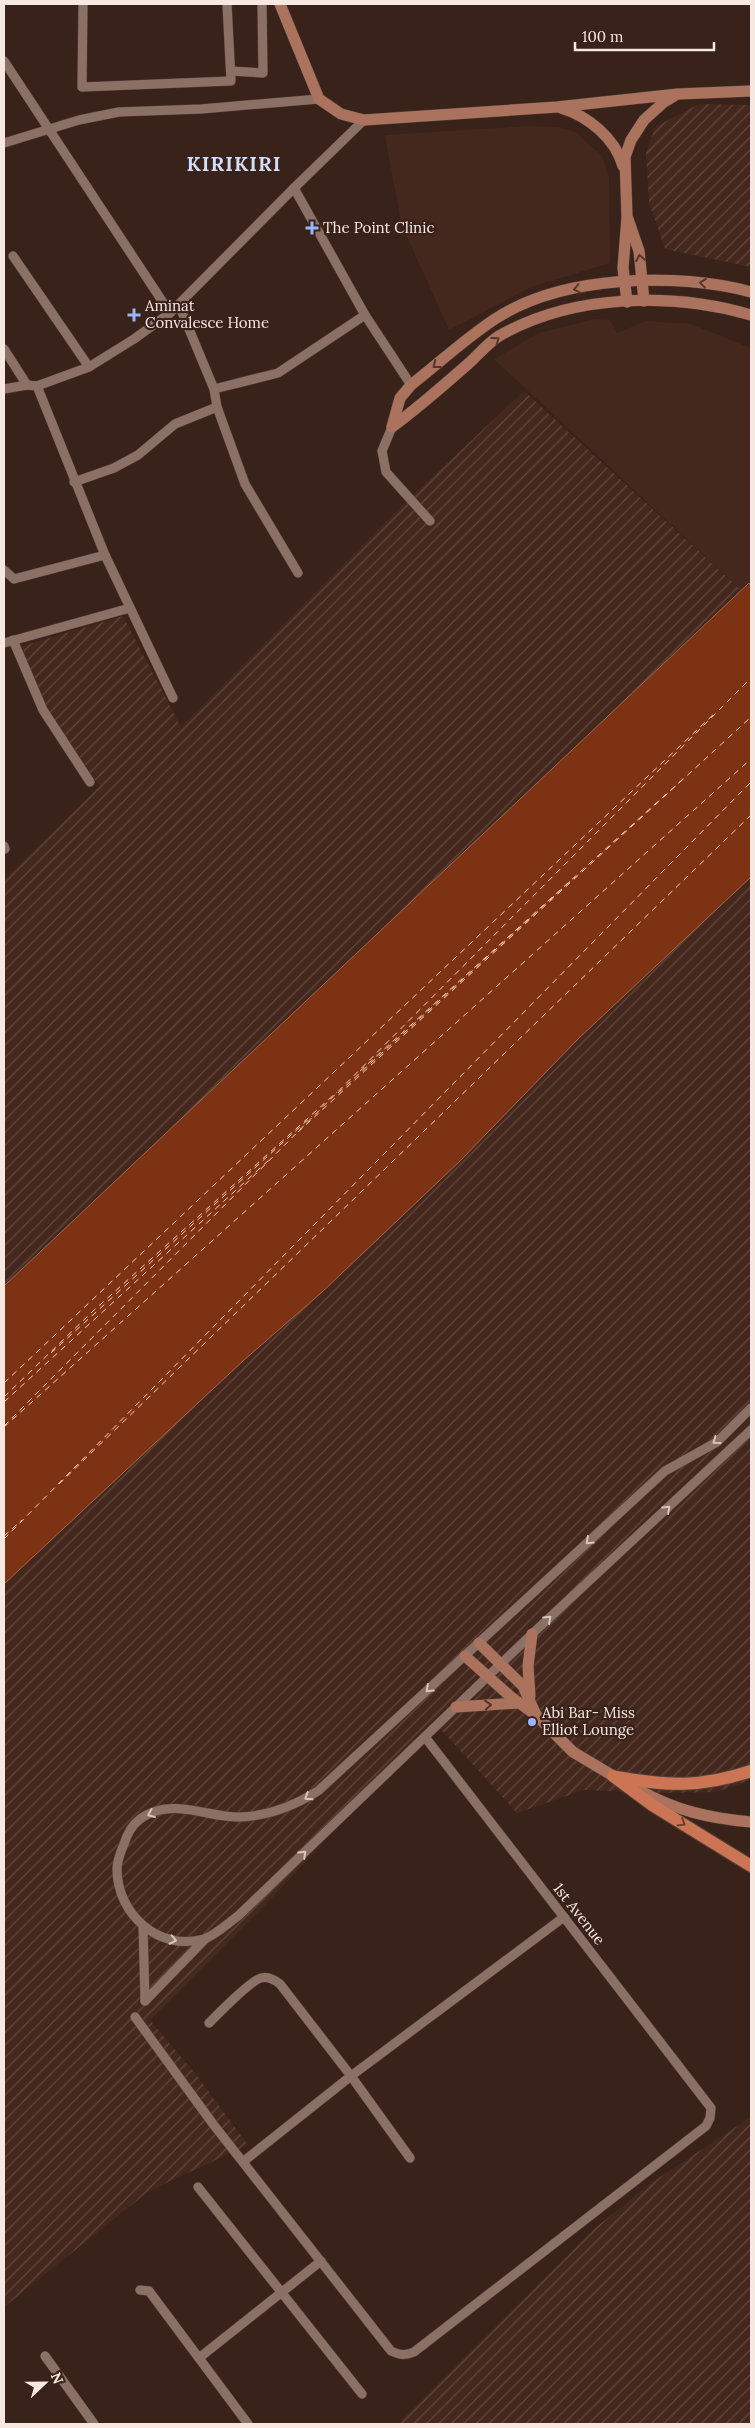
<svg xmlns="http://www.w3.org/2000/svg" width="755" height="2428" font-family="Lora,serif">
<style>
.built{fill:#45281d}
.industrial{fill:url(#industrial-furrows)}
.water{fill:#7d3213;stroke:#a26951}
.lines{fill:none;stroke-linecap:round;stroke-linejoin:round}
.ferry{stroke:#fdcfbe;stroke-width:1;stroke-dasharray:6 5;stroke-linecap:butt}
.street-casing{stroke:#534039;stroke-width:10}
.secondary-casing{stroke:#534039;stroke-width:12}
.primary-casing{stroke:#534039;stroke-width:14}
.street{stroke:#8b7066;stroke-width:9}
.secondary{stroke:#ab735d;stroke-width:11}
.primary{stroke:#cc7554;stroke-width:12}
.oneway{stroke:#56362b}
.oneway2{stroke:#d7c4bd}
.oneway3{stroke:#6c3f2e}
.poi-dot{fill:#98b5fd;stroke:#39221a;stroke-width:2}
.labels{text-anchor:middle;stroke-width:4.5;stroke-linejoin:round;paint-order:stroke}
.poi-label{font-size:15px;fill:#f8e8e2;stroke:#39221a;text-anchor:start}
.street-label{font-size:15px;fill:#f8e8e2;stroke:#39221a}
.district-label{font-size:20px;font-weight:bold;letter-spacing:1px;fill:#d1ddf9;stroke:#39221a}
</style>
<defs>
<pattern id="industrial-furrows" width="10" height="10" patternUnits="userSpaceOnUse" patternTransform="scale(1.25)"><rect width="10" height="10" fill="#45281d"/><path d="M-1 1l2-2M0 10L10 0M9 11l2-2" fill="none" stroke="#61473e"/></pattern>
</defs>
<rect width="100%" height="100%" fill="#39221a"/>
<g class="built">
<polygon points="528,126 558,127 577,133 602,156 609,177 610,263 531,287 449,330 401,223 385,135"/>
<polygon points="595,319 610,320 617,333 646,321 691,324 751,348 751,586 749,584 741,590 494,359 539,333"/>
</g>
<g class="industrial">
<polygon points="699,104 751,105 751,267 665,249 649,202 646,153 655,127"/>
<polygon points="524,391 741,590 4,1286 4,879 100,786 44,717 22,646 123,616 181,727 387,520"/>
<polygon points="751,877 751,1780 716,1792 663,1793 584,1790 517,1813 434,1722 272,1898 150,2020 198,2077 248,2145 149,2191 4,2307 4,1584 244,1360 321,1293 460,1161 578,1039"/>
<polygon points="751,2117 751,2424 398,2424 595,2228 651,2183"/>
</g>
<polygon class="water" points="749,583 751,586 751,877 578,1039 460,1161 321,1293 244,1360 4,1584 4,1286"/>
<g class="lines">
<g class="ferry">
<polyline points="360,1071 684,778"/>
<polyline points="338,1093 575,877"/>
<polyline points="298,1132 751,717"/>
<polyline points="51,1353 312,1116"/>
<polyline points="4,1383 716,712"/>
<polyline points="4,1397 92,1312 337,1092"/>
<polyline points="4,1402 270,1159"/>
<polyline points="4,1426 751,678"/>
<polyline points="4,1427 751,759"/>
<polyline points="59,1484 751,815"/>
<polyline points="4,1536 22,1520"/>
<polyline points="4,1539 751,782"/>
</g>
<g class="street-casing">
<g id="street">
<polyline points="83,4 82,87 231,81 227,4"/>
<polyline points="4,61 170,313"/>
<polyline points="231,71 263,73 262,4"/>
<polyline points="4,143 79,120 119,112 201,109 319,99"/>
<polyline points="294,188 365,315 411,385"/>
<polyline points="13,256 89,367"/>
<polyline points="4,349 27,385"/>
<polyline points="37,386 105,555 173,698"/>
<polyline points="4,389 27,385 37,386 89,367 134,339 170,313 294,188 364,120"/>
<polyline points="214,389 278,373 365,315"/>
<polyline points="217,407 245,484 298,573"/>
<polyline points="392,427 382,451 386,472 430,521"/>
<polyline points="74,482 114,468 138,455 175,424 217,407 214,389 179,305"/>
<polyline points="4,570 14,579 105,555"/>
<polyline points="13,640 43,710 90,782"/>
<polyline points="4,643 130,608"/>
<polyline points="4,846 5,849"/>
<path d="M 751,1408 L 717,1442 L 665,1471 L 318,1791 C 294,1806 269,1816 240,1817 C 207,1818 172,1796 140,1819 C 131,1826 127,1834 124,1844 C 121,1851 117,1861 117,1869 C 117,1914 159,1952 204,1939 C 216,1935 228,1923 238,1916 L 532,1634 L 751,1430"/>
<polyline points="143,1926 145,2001"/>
<polyline points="145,2001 206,1938"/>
<path d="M 135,2017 L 213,2124 L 391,2351 C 400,2355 405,2356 414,2352 L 706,2126 L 710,2118 L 711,2108 L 425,1737"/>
<path d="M 209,2023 C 219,2013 250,1981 261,1978 C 268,1976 275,1980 280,1984 L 351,2076 L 410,2158"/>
<polyline points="244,2161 351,2076 564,1917"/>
<polyline points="198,2187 362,2394"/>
<polyline points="140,2290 149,2291 248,2424"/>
<polyline points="45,2356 94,2424"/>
<polyline points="199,2358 321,2261"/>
</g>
</g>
<g class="secondary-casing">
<g id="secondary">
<polyline points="280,4 319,99 341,114 364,120 557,107 678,94 751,91"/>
<path d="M 561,108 C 588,116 615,138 623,166"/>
<polyline points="628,219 639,251 644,301"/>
<polyline points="627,302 623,268 627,217 625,157 631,140 644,120 664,102 674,96"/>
<path d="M 392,427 L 400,398 L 411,385 C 439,363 466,338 495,319 C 562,275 677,272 751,292"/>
<path d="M 392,427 C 418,408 443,386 468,364 C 478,355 488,343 499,336 C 572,294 672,292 751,315"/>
<polyline points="479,1643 523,1686 536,1715"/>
<polyline points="465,1656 511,1697 536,1715 573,1752 620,1780"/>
<polyline points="530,1696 528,1666 532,1634"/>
<polyline points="456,1707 519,1703"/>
<path d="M 639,1790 C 677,1811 708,1818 751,1822"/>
</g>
</g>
<g class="primary-casing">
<g id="primary">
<polyline points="613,1776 652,1805 751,1866"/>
<path d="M 616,1777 C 668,1786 700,1788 751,1771"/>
</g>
</g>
<use href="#street" class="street"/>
<use href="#secondary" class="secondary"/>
<use href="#primary" class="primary"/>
</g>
<defs><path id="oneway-chevron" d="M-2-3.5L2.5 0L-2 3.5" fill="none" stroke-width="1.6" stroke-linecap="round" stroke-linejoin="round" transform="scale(1.25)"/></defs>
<g class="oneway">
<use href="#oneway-chevron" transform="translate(640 258) rotate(-99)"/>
<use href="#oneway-chevron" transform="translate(703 283) rotate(-173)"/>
<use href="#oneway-chevron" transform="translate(577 289) rotate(167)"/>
<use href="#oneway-chevron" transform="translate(496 340) rotate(-36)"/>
<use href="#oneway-chevron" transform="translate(436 365) rotate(142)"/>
<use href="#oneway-chevron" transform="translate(488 1705) rotate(-4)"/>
</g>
<g class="oneway2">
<use href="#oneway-chevron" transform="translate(716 1441) rotate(144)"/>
<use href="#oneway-chevron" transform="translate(667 1509) rotate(-43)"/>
<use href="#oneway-chevron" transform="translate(589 1541) rotate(137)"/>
<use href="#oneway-chevron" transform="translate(548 1619) rotate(-43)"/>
<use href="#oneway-chevron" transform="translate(429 1689) rotate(137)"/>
<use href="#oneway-chevron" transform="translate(308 1797) rotate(147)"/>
<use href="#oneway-chevron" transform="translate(151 1814) rotate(157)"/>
<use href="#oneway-chevron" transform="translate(303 1854) rotate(-44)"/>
<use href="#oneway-chevron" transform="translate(173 1940) rotate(12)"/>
</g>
<use class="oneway3" href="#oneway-chevron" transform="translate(682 1823) rotate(31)"/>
<g class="poi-dot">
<path d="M309.5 220.5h5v5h5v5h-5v5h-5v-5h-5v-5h5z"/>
<path d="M131.5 307.5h5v5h5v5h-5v5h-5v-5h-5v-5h5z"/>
<circle cx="532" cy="1722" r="5"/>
</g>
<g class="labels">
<g class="poi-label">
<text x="323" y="233">The Point Clinic</text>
<text x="145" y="311">Aminat<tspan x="145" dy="17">Convalesce Home</tspan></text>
<text x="542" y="1718">Abi Bar- Miss<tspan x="542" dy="17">Elliot Lounge</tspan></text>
</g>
<g class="street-label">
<text transform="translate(579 1914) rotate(52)" y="5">1st Avenue</text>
</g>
<g class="district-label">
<text x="234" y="171">KIRIKIRI</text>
</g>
</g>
<rect width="755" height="2428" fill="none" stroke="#f8e8e2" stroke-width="10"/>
<g transform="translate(45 2383) rotate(68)" stroke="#39221a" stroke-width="4" paint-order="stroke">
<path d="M0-4L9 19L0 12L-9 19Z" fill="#f8e8e2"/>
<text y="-8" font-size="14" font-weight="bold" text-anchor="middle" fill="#f8e8e2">N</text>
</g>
<path d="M575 42v8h139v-8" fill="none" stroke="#f8e8e2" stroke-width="2.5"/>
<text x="582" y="42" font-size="15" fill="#f8e8e2" stroke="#39221a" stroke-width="4" paint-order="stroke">100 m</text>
</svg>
